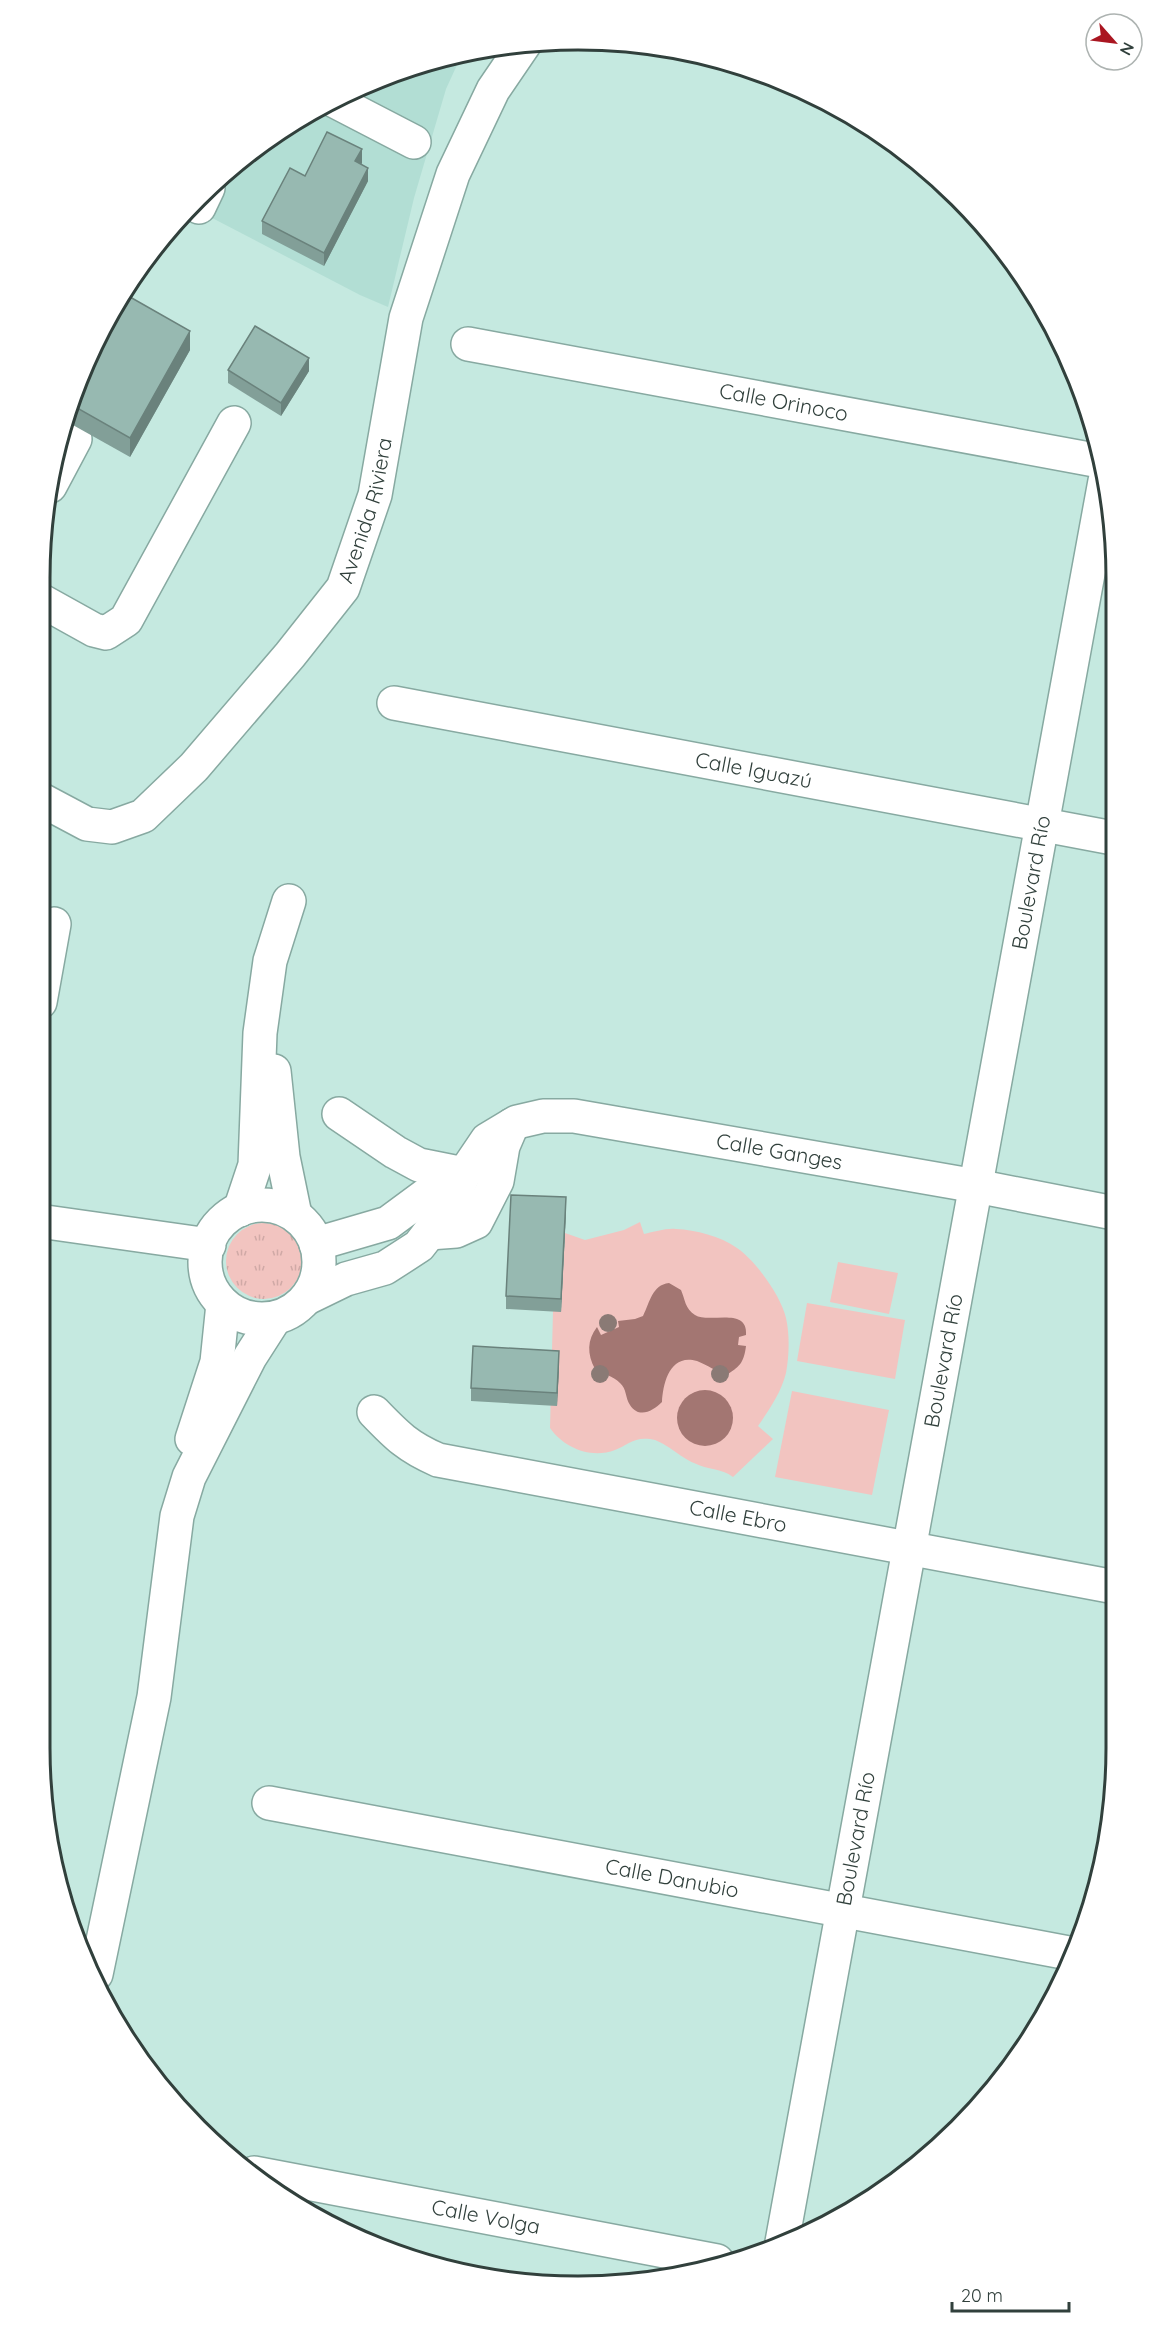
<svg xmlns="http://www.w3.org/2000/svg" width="1156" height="2326" font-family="Quicksand,sans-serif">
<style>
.built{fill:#b2ded4}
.grass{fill:url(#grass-tufts)}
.green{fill:#f2c4c0}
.water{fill:#a37672}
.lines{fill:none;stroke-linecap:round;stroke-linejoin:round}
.minor-casing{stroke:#87a9a1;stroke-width:36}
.minor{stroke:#fff;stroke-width:33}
.tree{fill:#8a7a75}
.wall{fill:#829f98}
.shaded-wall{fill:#6a827c}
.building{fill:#97b9b1;stroke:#6a827c;stroke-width:1.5}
.labels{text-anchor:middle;stroke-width:6;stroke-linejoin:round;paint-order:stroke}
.street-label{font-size:21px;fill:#31403c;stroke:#fff}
.rim{fill:none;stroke:#31403c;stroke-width:3}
</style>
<defs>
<pattern id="grass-tufts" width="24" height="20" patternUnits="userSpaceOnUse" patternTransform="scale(1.5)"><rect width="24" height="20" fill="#f2c4c0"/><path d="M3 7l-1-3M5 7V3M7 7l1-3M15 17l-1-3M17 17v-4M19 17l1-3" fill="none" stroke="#d0a9a6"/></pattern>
</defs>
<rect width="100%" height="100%" fill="#c5e9e0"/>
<polygon class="built" points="462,54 446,89 414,198 388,307 360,295 191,207 222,173 308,111 404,68"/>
<circle class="grass" cx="264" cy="1261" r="38"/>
<g class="green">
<path d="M 640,1222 L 644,1234 C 654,1232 666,1228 676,1229 C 696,1230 720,1236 737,1248 C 756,1261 781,1296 786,1318 C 790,1336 789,1356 786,1373 C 781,1393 769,1410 758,1426 L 773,1439 L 733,1477 C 721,1468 708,1470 694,1463 C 681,1458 663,1440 650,1439 C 633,1437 628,1445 615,1450 C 591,1459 564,1448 550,1428 L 553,1311 L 561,1311 L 565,1233 L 585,1240 L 624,1230 Z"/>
<polygon points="838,1262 898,1273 889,1314 830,1302"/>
<polygon points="807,1303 905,1320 895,1379 797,1361"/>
<polygon points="792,1391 889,1410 872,1495 775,1477"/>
</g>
<g class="water">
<path d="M 669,1283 L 681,1290 C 685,1299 685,1309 695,1315 C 709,1324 748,1306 746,1335 L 739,1337 L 738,1345 L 746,1346 C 744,1361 741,1366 728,1374 C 715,1372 708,1365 697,1361 C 670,1353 663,1383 662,1402 C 653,1411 639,1419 630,1405 C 625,1398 627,1389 620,1383 C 613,1376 603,1374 595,1369 C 587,1354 587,1340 597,1327 L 601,1335 L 619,1327 L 618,1321 L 635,1319 L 643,1316 C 650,1302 652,1285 669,1283 Z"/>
<circle cx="705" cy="1418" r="28"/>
</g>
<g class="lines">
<g class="minor-casing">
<g id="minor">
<polyline points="333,100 414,142"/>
<polyline points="199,207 208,188"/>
<path id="s1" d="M 468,344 L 1100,461"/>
<polyline points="50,486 75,439"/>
<polyline points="40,600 94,630 106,633 126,620 234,423"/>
<path id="s2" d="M 394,703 L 1113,838"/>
<path id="s3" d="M 40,799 L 87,824 L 112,827 L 143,816 L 194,767 L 290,655 L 343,588 L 375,495 L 406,318 L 453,174 L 493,90 L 525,43"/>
<polyline points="40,1002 54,924"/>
<polyline points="274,1071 283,1157 295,1215"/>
<polyline points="339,1114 395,1152 419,1165 464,1174"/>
<circle cx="262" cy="1262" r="57"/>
<polyline points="240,1210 255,1165 260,1033 270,961 289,901"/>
<polyline points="39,1221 209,1245"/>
<polyline points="429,1233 456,1231 476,1222 497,1181 503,1146 512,1125"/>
<polyline points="316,1244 388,1223 434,1189 464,1174"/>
<path id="s4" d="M 307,1298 L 346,1279 L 385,1268 L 419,1246 L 447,1210 L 464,1174 L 487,1140 L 517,1122 L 543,1116 L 574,1116 L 976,1186 L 1114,1213"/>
<path id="s5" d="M 374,1412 C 397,1436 408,1447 438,1460 L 1115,1587"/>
<polyline points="192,1439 217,1362 223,1304"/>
<path id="s6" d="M 269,1803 L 1074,1954"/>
<polyline points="96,1974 154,1697 177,1516 189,1477 250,1357 275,1318"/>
<path id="s7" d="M 254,2173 L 717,2261"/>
<path id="s8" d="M 782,2242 L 1105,481"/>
</g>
</g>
<use href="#minor" class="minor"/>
</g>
<g class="tree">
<circle cx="608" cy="1323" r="9"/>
<circle cx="600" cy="1374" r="9"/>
<circle cx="720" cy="1374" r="9"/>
</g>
<g class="wall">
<polygon points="362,163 361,164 368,181 324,266 262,234 262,221 305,176"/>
<polygon points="94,340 190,350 130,457 64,420"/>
<polygon points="228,370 309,371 281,416 228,383"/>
<polygon points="566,1210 561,1312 506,1309 506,1296"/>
<polygon points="559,1365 557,1406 471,1401 471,1388"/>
</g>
<g class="shaded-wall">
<polygon points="362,149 362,163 355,175 355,161"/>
<polygon points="368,168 368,181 324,266 324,253"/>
<polygon points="190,331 190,350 130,457 130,438"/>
<polygon points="309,358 309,371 281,416 281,403"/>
<polygon points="566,1197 566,1210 561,1312 561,1299"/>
<polygon points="559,1351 559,1365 557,1406 557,1393"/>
</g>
<g class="building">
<polygon points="327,132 362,149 355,161 368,168 324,253 262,221 290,168 305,176"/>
<polygon points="123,293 190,331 130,438 70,404 94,340"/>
<polygon points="255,326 309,358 281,403 228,370"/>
<polygon points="511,1195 566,1197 561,1299 506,1296"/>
<polygon points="473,1346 559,1351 557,1393 471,1388"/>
</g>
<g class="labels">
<g class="street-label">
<text dy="7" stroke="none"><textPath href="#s1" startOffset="321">Calle Orinoco</textPath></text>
<text dy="7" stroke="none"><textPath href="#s3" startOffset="496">Avenida Riviera</textPath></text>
<text dy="7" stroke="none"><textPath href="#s2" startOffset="366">Calle Iguazú</textPath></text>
<text dy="7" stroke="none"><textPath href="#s8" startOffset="1382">Boulevard Río</textPath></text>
<text dy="7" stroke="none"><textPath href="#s4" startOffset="552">Calle Ganges</textPath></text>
<text dy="7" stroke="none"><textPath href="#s8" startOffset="896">Boulevard Río</textPath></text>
<text dy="7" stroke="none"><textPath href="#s5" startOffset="386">Calle Ebro</textPath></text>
<text dy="7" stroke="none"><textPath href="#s8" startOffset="410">Boulevard Río</textPath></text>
<text dy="7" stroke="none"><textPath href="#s6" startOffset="410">Calle Danubio</textPath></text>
<text dy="7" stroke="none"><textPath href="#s7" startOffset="236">Calle Volga</textPath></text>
</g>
</g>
<path d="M0 0H1156V2326H0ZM578 50H578A528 528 0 0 1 1106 578V1748A528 528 0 0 1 578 2276H578A528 528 0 0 1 50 1748V578A528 528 0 0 1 578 50Z" fill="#fff" fill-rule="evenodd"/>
<path class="rim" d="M578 50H578A528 528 0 0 1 1106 578V1748A528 528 0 0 1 578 2276H578A528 528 0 0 1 50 1748V578A528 528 0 0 1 578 50Z"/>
<g transform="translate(1114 42) rotate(118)"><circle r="28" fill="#ffffff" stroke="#adb3b1" stroke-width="1.5"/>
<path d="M0-4.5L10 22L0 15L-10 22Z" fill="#aa1621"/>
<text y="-9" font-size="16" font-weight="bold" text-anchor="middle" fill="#31403c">N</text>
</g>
<path d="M952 2302v9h117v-9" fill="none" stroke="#31403c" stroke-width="3"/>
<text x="961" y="2302" font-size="18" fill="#31403c" stroke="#ffffff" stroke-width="4.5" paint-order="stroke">20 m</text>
</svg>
